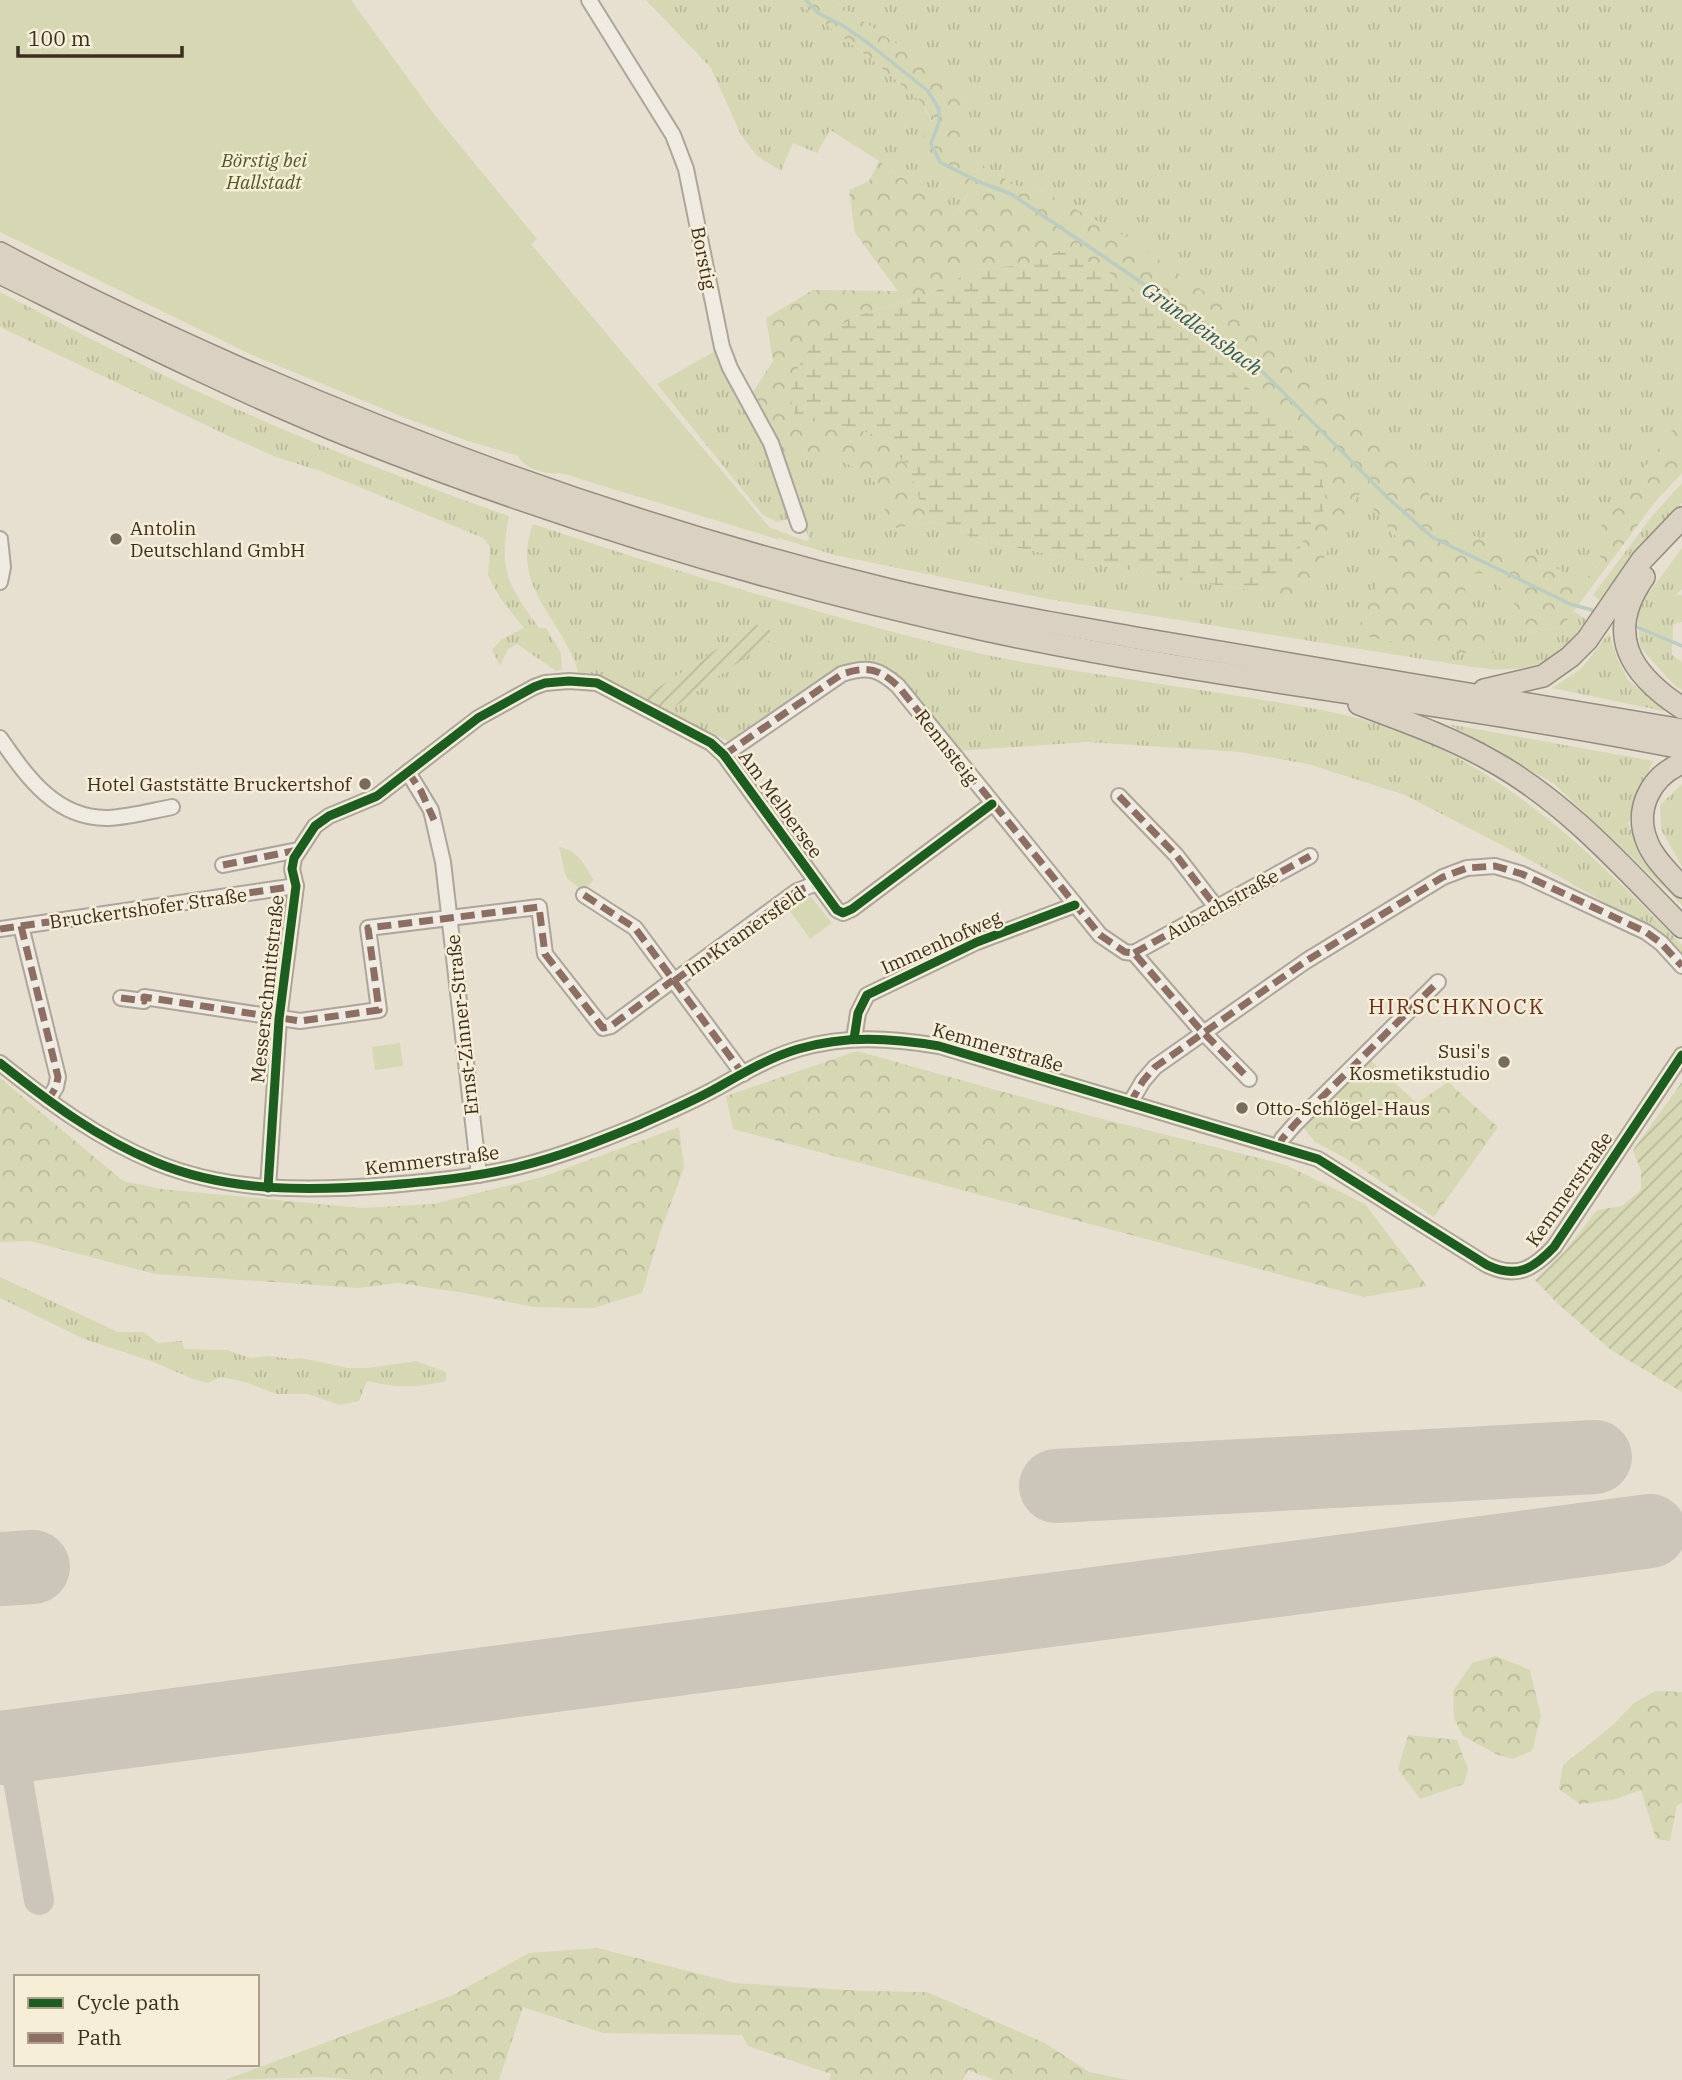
<svg xmlns="http://www.w3.org/2000/svg" width="1682" height="2080" font-family="'IBM Plex Serif',serif">
<style>
.grass{fill:url(#grass-tufts)}
.forest{fill:url(#forest-crowns)}
.wetland{fill:url(#wetland-marsh)}
.park{fill:#d6d7b3}
.garden{fill:url(#garden-furrows)}
.lines{fill:none;stroke-linecap:round;stroke-linejoin:round}
.stream{stroke:#bcccc2;stroke-width:3.5}
.taxiway{stroke:#cbc5ba;stroke-width:30}
.runway{stroke:#cbc5ba;stroke-width:74}
.minor-casing{stroke:#ada599;stroke-width:18}
.highway-casing{stroke:#928b80;stroke-width:24}
.minor{stroke:#efebe3;stroke-width:14}
.highway{stroke:#dad1c2;stroke-width:21}
.quiet{stroke:#8d6e63;stroke-width:7;stroke-dasharray:14 7;stroke-linecap:butt}
.cycleway-casing{stroke:#f7eed8;stroke-width:13}
.cycleway{stroke:#1b5e20;stroke-width:9}
.poi-dot{fill:#786c5e;stroke:#f7eed8;stroke-width:2.5}
.labels{text-anchor:middle;stroke-width:5;stroke-linejoin:round;paint-order:stroke}
.park-label{font-size:19px;font-style:italic;fill:#4d5a26;stroke:#f7eed8}
.street-label{font-size:19px;fill:#3d2e20;stroke:#f7eed8}
.poi-label{font-size:19px;fill:#3d2e20;stroke:#f7eed8;text-anchor:start}
.water-label{font-size:21px;font-style:italic;fill:#2f5d5a;stroke:#f7eed8}
.neighbourhood-label{font-size:21px;letter-spacing:2px;fill:#6b2e1e;stroke:#f7eed8}
</style>
<defs>
<pattern id="grass-tufts" width="24" height="20" patternUnits="userSpaceOnUse" patternTransform="scale(1.75)"><rect width="24" height="20" fill="#d6d7b3"/><path d="M3 7l-1-3M5 7V3M7 7l1-3M15 17l-1-3M17 17v-4M19 17l1-3" fill="none" stroke="#b9b99a"/></pattern>
<pattern id="forest-crowns" width="20" height="18" patternUnits="userSpaceOnUse" patternTransform="scale(1.75)"><rect width="20" height="18" fill="#d6d7b3"/><path d="M2 6a3 3 0 1 1 6 0M12 15a3 3 0 1 1 6 0" fill="none" stroke="#b9b99a"/></pattern>
<pattern id="wetland-marsh" width="20" height="14" patternUnits="userSpaceOnUse" patternTransform="scale(1.75)"><rect width="20" height="14" fill="#d6d7b3"/><path d="M1 5h8M5 5V1M11 12h8M15 12V8" fill="none" stroke="#b9b99a"/></pattern>
<pattern id="garden-furrows" width="10" height="10" patternUnits="userSpaceOnUse" patternTransform="scale(1.75)"><rect width="10" height="10" fill="#d6d7b3"/><path d="M-1 1l2-2M0 10L10 0M9 11l2-2" fill="none" stroke="#b9b99a"/></pattern>
</defs>
<rect width="100%" height="100%" fill="#e7e0d1"/>
<g class="grass">
<polygon points="646,0 794,0 875,62 921,102 968,194 955,215 879,161 830,130 817,153 793,143 781,171 757,156 741,135 711,68"/>
<polygon points="832,0 1682,0 1682,417 1589,545 1603,558 1583,584 1533,555 1436,524 1424,475 1041,190 1017,186 963,154 961,88"/>
<path d="M 0,292 C 62,324 123,356 186,386 C 291,435 399,478 509,516 C 498,572 508,584 539,628 L 546,628 L 561,653 L 562,670 L 556,671 L 517,644 L 508,649 L 500,666 L 492,650 L 502,639 L 524,628 L 500,598 L 488,575 L 490,547 L 483,538 L 323,472 L 276,457 L 231,437 L 0,327 Z"/>
<polygon points="717,350 758,421 790,507 788,519 777,522 763,515 657,384"/>
<path d="M 814,452 L 832,454 L 841,461 L 868,473 L 885,497 L 885,530 L 933,522 L 970,536 L 1008,546 L 1180,580 L 1261,591 L 1276,600 L 1360,493 L 1397,538 L 1357,634 L 1494,635 L 1473,614 L 1459,573 L 1485,572 L 1511,598 L 1530,633 L 1562,627 L 1573,611 L 1587,620 C 1578,630 1569,644 1558,653 C 1522,680 1476,667 1435,661 L 1048,599 L 835,555 L 551,469 L 774,529 L 806,541 L 809,539 L 781,453 Z"/>
<polygon points="1682,483 1682,503 1651,534 1601,601 1593,595 1652,516"/>
<path d="M 533,524 C 636,559 740,590 845,619 C 904,635 963,651 1022,662 C 1099,675 1176,686 1252,698 C 1306,707 1360,715 1410,735 C 1519,780 1601,863 1682,945 L 1682,961 L 1652,929 L 1521,855 L 1405,795 L 1308,764 L 1240,752 L 1087,742 L 956,751 L 870,665 L 734,744 L 667,712 L 778,634 L 641,699 L 606,682 L 579,675 C 564,617 509,590 533,524 Z"/>
<polygon points="1682,548 1682,589 1676,595 1682,595 1682,622 1673,624 1672,655 1682,662 1682,690 1676,687 1640,647 1637,609"/>
<polygon points="1609,633 1618,660 1628,680 1668,712 1552,688 1581,669"/>
<path d="M 1448,724 L 1653,761 L 1628,824 C 1641,853 1660,874 1682,898 L 1682,905 L 1553,783 Z"/>
<polygon points="1682,784 1682,867 1661,829 1660,805"/>
<path d="M 0,1277 L 118,1332 L 143,1332 L 158,1343 L 182,1341 L 184,1349 L 227,1350 L 250,1358 L 268,1356 L 292,1359 L 301,1358 L 348,1368 L 368,1368 L 416,1361 L 446,1372 L 446,1381 C 415,1388 397,1388 367,1381 L 359,1401 L 339,1405 L 308,1394 L 276,1394 L 245,1382 L 220,1377 L 208,1383 L 193,1379 L 151,1361 L 84,1339 L 0,1298 Z"/>
</g>
<g class="forest">
<polygon points="794,0 832,0 961,88 964,154 1017,186 1040,190 1125,236 1206,293 1424,475 1437,524 1533,555 1583,583 1603,559 1589,545 1596,533 1682,417 1682,473 1655,502 1562,627 1530,633 1511,598 1485,573 1460,574 1473,614 1494,635 1494,653 1445,653 1356,634 1397,538 1360,493 1297,606 1276,600 1261,591 1288,566 1064,249 1028,264 974,270 930,294 853,317 810,421 854,428 880,437 906,464 917,488 920,504 933,522 884,530 885,497 868,473 841,461 832,454 781,453 751,395 773,361 766,318 813,290 898,291 855,233 849,190 869,181 879,161 955,215 968,195 931,173 921,142 932,121 921,102 875,62"/>
<polygon points="857,1051 1083,1114 1286,1165 1365,1204 1427,1286 1364,1297 733,1129 726,1096"/>
<polygon points="1371,1061 1417,1103 1448,1082 1498,1127 1434,1217 1347,1159 1315,1142 1303,1127"/>
<polygon points="0,1078 123,1181 162,1189 362,1208 433,1204 542,1177 679,1127 684,1168 660,1233 642,1293 593,1308 533,1307 471,1294 398,1283 359,1288 155,1274 30,1241 0,1242"/>
<polygon points="1496,1656 1530,1670 1541,1716 1532,1751 1513,1759 1496,1754 1463,1736 1454,1718 1453,1691 1472,1663"/>
<polygon points="1655,1691 1682,1692 1682,1803 1677,1805 1670,1841 1656,1839 1641,1790 1613,1800 1580,1804 1559,1789 1563,1765 1613,1725 1634,1703"/>
<polygon points="1408,1735 1457,1740 1468,1769 1464,1784 1420,1799 1398,1769"/>
<polygon points="597,1948 735,1983 861,1991 927,1992 1045,2043 1089,2072 1129,2080 994,2080 968,2070 963,2080 829,2080 831,2074 748,2046 742,2035 603,2033 523,2007 499,2080 356,2080 322,2077 225,2080 453,1995 529,1953"/>
</g>
<polygon class="wetland" points="1064,249 1107,271 1219,357 1318,461 1327,505 1288,566 1261,591 1180,580 1008,546 970,536 933,522 920,504 917,488 906,464 880,437 854,428 810,421 795,415 791,401 792,378 811,346 853,317 930,294 974,270 1028,264"/>
<g class="park">
<path d="M 0,0 L 351,0 L 434,114 L 537,239 L 531,244 L 780,540 L 561,473 C 547,475 524,469 518,456 L 468,441 L 408,419 L 250,354 L 0,232 Z"/>
<path d="M 559,847 C 577,849 585,866 594,880 L 582,890 L 566,877 Z"/>
<polygon points="807,896 811,897 832,923 810,939 790,911 790,907"/>
<polygon points="400,1043 403,1066 375,1070 372,1047"/>
</g>
<g class="garden">
<polygon points="755,624 779,634 667,712 641,699"/>
<polygon points="1682,1082 1682,1392 1611,1350 1557,1303 1535,1280 1564,1252 1597,1210 1622,1206 1641,1190 1641,1171 1633,1150"/>
</g>
<g class="lines">
<g class="stream">
<polyline points="806,0 818,13 842,25 868,43 928,91 939,109 939,122 931,144 940,162 977,181 1011,194 1194,318 1252,361 1387,497 1432,537 1570,604 1599,612"/>
<polyline points="1632,625 1682,646"/>
</g>
<g class="taxiway">
<polyline points="0,1752 10,1758 16,1768 24,1751 43,1742"/>
<polyline points="16,1768 39,1900"/>
</g>
<g class="runway">
<polyline points="1056,1486 1595,1457"/>
<polyline points="0,1569 33,1567"/>
<polyline points="0,1748 1650,1531"/>
</g>
<g class="minor-casing">
<g id="minor">
<polyline points="589,0 673,135 686,169 722,347 730,368 771,443 799,525"/>
<polyline points="0,539 3,567 0,582"/>
<path d="M 0,738 C 27,777 56,819 108,818 C 130,817 151,811 172,807"/>
<path d="M 724,755 L 842,674 C 867,666 878,668 898,686 L 1100,935 L 1125,952 L 1134,953 L 1199,1028 L 1249,1079"/>
<polyline points="408,772 431,810 443,862 479,1175"/>
<polyline points="1119,796 1176,855 1216,907"/>
<polyline points="223,865 298,850"/>
<polyline points="584,895 635,928 743,1074"/>
<polyline points="21,926 58,1077 56,1087 48,1100"/>
<polyline points="0,929 296,886"/>
<polyline points="1134,953 1310,856"/>
<polyline points="674,981 797,891 817,883"/>
<polyline points="121,998 144,1001 144,997 300,1021 379,1010 368,928 539,907 545,954 603,1028 611,1026 673,980"/>
<polyline points="854,1039 858,1013 867,995 977,942 1075,905"/>
<path d="M 0,1063 C 49,1102 97,1138 155,1162 C 229,1193 312,1191 390,1185 C 434,1181 478,1177 521,1166 C 562,1156 602,1140 641,1124 C 665,1113 689,1103 713,1090 C 740,1075 768,1058 798,1049 C 846,1035 891,1038 939,1046 L 1318,1159 L 1487,1265 C 1517,1279 1533,1269 1554,1247 L 1682,1055"/>
<polyline points="1130,1103 1143,1081 1155,1067 1306,961 1443,877 1467,868 1495,866 1522,874 1646,932 1661,943 1682,966"/>
<polyline points="1279,1147 1282,1139 1295,1124 1438,982"/>
<polyline points="268,1188 279,1019 296,886 292,869 294,858 315,826 329,816 377,796 478,718 534,687 545,683 569,681 597,683 711,743 724,755 837,910 843,913 852,909 992,804"/>
</g>
</g>
<g class="highway-casing">
<g id="highway">
<path d="M 0,253 C 78,295 158,332 239,368 C 449,460 667,536 890,590 C 973,610 1058,624 1142,639 C 1322,671 1502,698 1682,730"/>
<path d="M 0,273 C 116,330 232,389 352,437 C 557,518 770,583 985,630 C 1216,680 1451,702 1682,748"/>
<path d="M 1644,577 C 1604,634 1630,674 1682,708"/>
<polyline points="1484,690 1543,676 1570,657 1587,640 1642,560 1682,518"/>
<path d="M 1359,704 C 1404,721 1450,737 1492,761 C 1566,802 1623,867 1682,927"/>
<path d="M 1682,763 C 1650,777 1633,810 1648,844 C 1655,860 1670,874 1682,887"/>
</g>
</g>
<use href="#minor" class="minor"/>
<use href="#highway" class="highway"/>
<g class="quiet">
<path d="M 724,755 L 842,674 C 867,666 878,668 898,686 L 1100,935 L 1125,952 L 1134,953 L 1199,1028 L 1249,1079"/>
<polyline points="408,772 421,791 434,820"/>
<polyline points="1119,796 1176,855 1216,907"/>
<polyline points="223,865 298,850"/>
<polyline points="584,895 635,928 743,1074"/>
<polyline points="21,926 58,1077 56,1087 48,1100"/>
<polyline points="0,929 296,886"/>
<polyline points="1134,953 1310,856"/>
<polyline points="674,981 797,891 817,883"/>
<polyline points="121,998 144,1001 144,997 300,1021 379,1010 368,928 539,907 545,954 603,1028 611,1026 673,980"/>
<polyline points="1130,1103 1143,1081 1155,1067 1306,961 1443,877 1467,868 1495,866 1522,874 1646,932 1661,943 1682,966"/>
<polyline points="1279,1147 1282,1139 1295,1124 1438,982"/>
</g>
<g class="cycleway-casing">
<g id="cycleway">
<polyline points="854,1039 858,1013 867,995 977,942 1075,905"/>
<path d="M 0,1063 C 49,1102 97,1138 155,1162 C 229,1193 312,1191 390,1185 C 434,1181 478,1177 521,1166 C 562,1156 602,1140 641,1124 C 665,1113 689,1103 713,1090 C 740,1075 768,1058 798,1049 C 846,1035 891,1038 939,1046 L 1318,1159 L 1487,1265 C 1517,1279 1533,1269 1554,1247 L 1682,1055"/>
<polyline points="268,1188 279,1019 296,886 292,869 294,858 315,826 329,816 377,796 478,718 534,687 545,683 569,681 597,683 711,743 724,755 837,910 843,913 852,909 992,804"/>
</g>
</g>
<use href="#cycleway" class="cycleway"/>
</g>
<g class="poi-dot">
<circle cx="116" cy="539" r="7"/>
<circle cx="365" cy="784" r="7"/>
<circle cx="1504" cy="1062" r="7"/>
<circle cx="1242" cy="1108" r="7"/>
</g>
<g class="labels">
<g class="park-label">
<text x="264" y="167">Börstig bei<tspan x="264" dy="22">Hallstadt</tspan></text>
</g>
<g class="street-label">
<text transform="translate(704 258) rotate(79)" y="7">Borstig</text>
<text transform="translate(947 747) rotate(52)" y="7">Rennsteig</text>
<text transform="translate(781 804) rotate(54)" y="7">Am Melbersee</text>
<text transform="translate(1222 904) rotate(-29)" y="7">Aubachstraße</text>
<text transform="translate(148 908) rotate(-8)" y="7">Bruckertshofer Straße</text>
<text transform="translate(745 931) rotate(-35)" y="7">Im Kramersfeld</text>
<text transform="translate(941 942) rotate(-24)" y="7">Immenhofweg</text>
<text transform="translate(267 989) rotate(-84)" y="7">Messerschmittstraße</text>
<text transform="translate(462 1025) rotate(-96)" y="7">Ernst-Zinner-Straße</text>
<text transform="translate(998 1047) rotate(16)" y="7">Kemmerstraße</text>
<text transform="translate(432 1160) rotate(-7)" y="7">Kemmerstraße</text>
<text transform="translate(1569 1189) rotate(-55)" y="7">Kemmerstraße</text>
</g>
<g class="poi-label">
<text x="130" y="535">Antolin<tspan x="130" dy="22">Deutschland GmbH</tspan></text>
<text x="351" y="791" text-anchor="end">Hotel Gaststätte Bruckertshof</text>
<text x="1490" y="1058" text-anchor="end">Susi's<tspan x="1490" dy="22">Kosmetikstudio</tspan></text>
<text x="1256" y="1115">Otto-Schlögel-Haus</text>
</g>
<g class="water-label">
<text transform="translate(1202 329) rotate(36)" y="7">Gründleinsbach</text>
</g>
<g class="neighbourhood-label">
<text x="1457" y="1014">HIRSCHKNOCK</text>
</g>
</g>
<rect x="14" y="1975" width="245" height="91" fill="#f7eed8" stroke="#ada18e" stroke-width="2"/>
<rect x="28" y="1998" width="35" height="10" fill="#1b5e20" stroke="#ada18e" stroke-width="2"/>
<text x="77" y="2010" font-size="21" fill="#3d2e20">Cycle path</text>
<rect x="28" y="2033" width="35" height="10" fill="#8d6e63" stroke="#ada18e" stroke-width="2"/>
<text x="77" y="2045" font-size="21" fill="#3d2e20">Path</text>
<path d="M18 46v10h164v-10" fill="none" stroke="#3d2e20" stroke-width="3.5"/>
<text x="28" y="46" font-size="21" fill="#3d2e20" stroke="#f7eed8" stroke-width="5" paint-order="stroke">100 m</text>
</svg>
